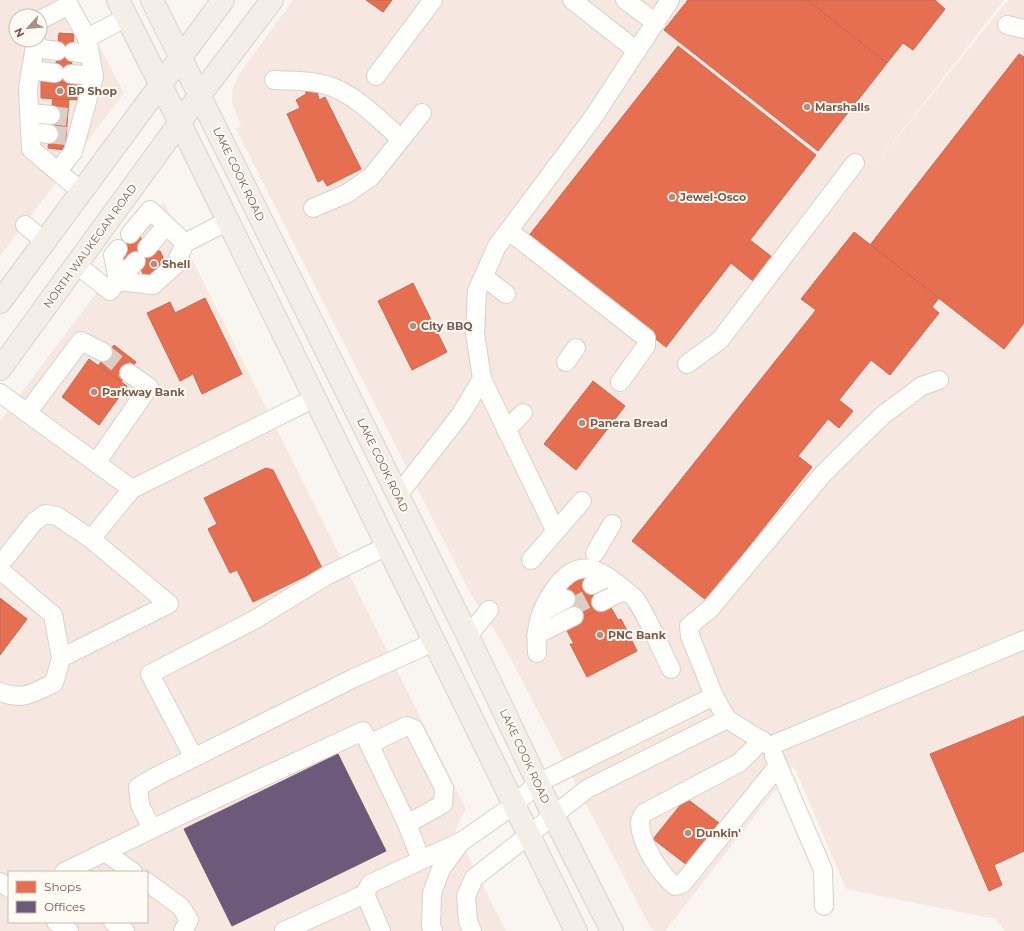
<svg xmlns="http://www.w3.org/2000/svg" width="1024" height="931" font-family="Montserrat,sans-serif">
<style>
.commercial{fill:#f6e8e1;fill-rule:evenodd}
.shops{fill:#e76f51;stroke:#c66950}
.offices{fill:#6d597a;stroke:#715a6c}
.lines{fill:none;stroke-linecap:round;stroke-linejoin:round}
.minor-tunnel{stroke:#d9cfc7;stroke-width:18;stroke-dasharray:18 9;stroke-linecap:butt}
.minor-casing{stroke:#d7d1cb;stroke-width:20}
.major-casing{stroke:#dad1cc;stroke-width:24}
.minor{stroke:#fefefd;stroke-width:18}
.major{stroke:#f3eee8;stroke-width:22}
.poi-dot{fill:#a69286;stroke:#fffaf3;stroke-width:1.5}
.labels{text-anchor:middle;stroke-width:4;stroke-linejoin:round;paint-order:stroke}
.poi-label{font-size:11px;font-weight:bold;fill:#7a5c4d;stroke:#fffaf3;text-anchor:start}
.street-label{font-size:11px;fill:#7a5c4d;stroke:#fffaf3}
</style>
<rect width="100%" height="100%" fill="#f9f5f0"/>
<g class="commercial">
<path d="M 0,0 L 75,0 L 124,93 L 0,256 ZM 16,16 L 40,16 L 40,40 L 16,40 Z"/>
<polygon points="293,0 1004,0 870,172 1008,0 1024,0 1024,931 1005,931 995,919 846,889 794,766 665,931 655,931 650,927 502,642 470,593 236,129 241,126 232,102 233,88 239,74"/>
<path d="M 164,203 L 466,809 L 455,830 L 506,931 L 0,931 L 0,421 ZM 9,872 L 147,872 L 147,922 L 9,922 Z"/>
</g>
<g class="shops">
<polygon points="366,0 392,0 383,12"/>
<polygon points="688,0 807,0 887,63 818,151 664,30"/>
<polygon points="807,0 935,0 945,9 913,50 903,43 887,63"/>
<polygon points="59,33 74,34 65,150 48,148"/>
<polygon points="678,46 816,155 750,240 772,257 753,281 731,263 666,347 527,238"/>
<polygon points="1019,54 1024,57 1024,323 1004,349 870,245"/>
<polygon points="41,81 80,84 79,100 41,98"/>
<polygon points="306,91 317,91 319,100 325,97 361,169 327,186 323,179 318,182 287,114 300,108 296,100 306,94"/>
<polygon points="854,232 939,298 932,307 939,313 890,375 871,360 839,400 853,411 839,428 828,419 798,456 812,467 706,600 632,541 816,310 801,299"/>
<polygon points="126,234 140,236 146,250 160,251 166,264 157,276 143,274 137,261 123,259 117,246"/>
<polygon points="413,283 447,352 412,370 378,301"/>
<polygon points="205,298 242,374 202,394 193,374 180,381 147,313 170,302 175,313"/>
<polygon points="114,345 136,362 121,382 98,366"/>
<polygon points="89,359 127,386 99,425 62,397"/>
<polygon points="593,381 625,406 576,470 544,444"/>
<polygon points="266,468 273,470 322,568 253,602 237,570 230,573 208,529 217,524 204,498"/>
<polygon points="586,576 603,611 580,624 562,588"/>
<polygon points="0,598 27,619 0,655"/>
<polygon points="609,604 618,620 621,619 637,651 587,677 570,644 574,644 565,627"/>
<polygon points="1024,716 1024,851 994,865 1002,885 989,891 930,754"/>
<polygon points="686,798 723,826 691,868 653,839"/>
</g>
<polygon class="offices" points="338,754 386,851 232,926 184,829"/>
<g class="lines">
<g class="minor-tunnel">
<polyline points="51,115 67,117"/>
<polyline points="49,134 66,136"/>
<polyline points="103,352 129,373"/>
<polyline points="570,608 597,594"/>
</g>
<g class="minor-casing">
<g id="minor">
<polyline points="572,0 637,51"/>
<polyline points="625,0 656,23"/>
<polyline points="40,20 69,5 87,38 127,17"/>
<polyline points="1007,25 1024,29"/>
<polyline points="36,40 28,88 31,149 82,192"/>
<polyline points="34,48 57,51"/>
<polyline points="73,52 90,54"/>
<polyline points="31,70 55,73"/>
<polyline points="71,74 94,76"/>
<polyline points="376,76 433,0"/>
<path d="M 274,80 C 291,81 310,80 326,85 C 353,92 381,121 401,139"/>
<polyline points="30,113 51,115"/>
<polyline points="30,132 49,134"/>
<polyline points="58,171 73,152 94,76 87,38"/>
<polyline points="313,208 346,194 371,177 422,113"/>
<polyline points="25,225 45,242"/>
<polyline points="509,231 646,338 646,346 620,382"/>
<polyline points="130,234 150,210 185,243"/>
<polyline points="147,248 166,226"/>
<polyline points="118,249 113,255 118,281"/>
<polyline points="76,264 110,291 118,281 153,285 175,265 185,243 228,221"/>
<polyline points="484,277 506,294"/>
<polyline points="118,281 136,261"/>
<polyline points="566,362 576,348"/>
<polyline points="687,364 720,340 855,163"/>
<polyline points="482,379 555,530"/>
<polyline points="939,380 922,386 883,415 848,449 823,474 710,609 689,626 690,636 714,696 727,719 770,746 1024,640"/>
<polyline points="0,393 132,489"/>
<polyline points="27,413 81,341 103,352"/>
<polyline points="506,430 523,413"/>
<polyline points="96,463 149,387 129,373"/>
<polyline points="398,495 461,414 482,379 475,333 477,291 497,246 592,119 670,0"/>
<polyline points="595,553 612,524"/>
<polyline points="531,560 582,501"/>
<polyline points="0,565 34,522 45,514 57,516 91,539 132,489 315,398"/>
<path d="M 0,570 L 53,615 L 61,658 L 54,683 C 33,693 23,701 0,692"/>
<polyline points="592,585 608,577"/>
<polyline points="601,602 625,590"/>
<polyline points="543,611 566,599"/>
<polyline points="536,635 574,616"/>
<polyline points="468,636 489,610"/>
<path d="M 537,653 C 535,625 540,609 556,587 C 577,558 597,567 620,586 C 625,591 633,595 636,600 C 649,619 660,648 671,669"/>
<polyline points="61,658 169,604 91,539"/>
<path d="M 762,740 L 739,763 L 644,813 C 642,816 639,821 640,824 C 641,844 660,874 675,886 L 682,884 L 778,766"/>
<polyline points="369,744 407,726 414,729 444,788 443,804 407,824"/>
<polyline points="774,756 823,870 824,906"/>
<polyline points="194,758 150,674 254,620 326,576 387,546"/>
<polyline points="152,829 140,805 138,787 153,778 354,678 434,642"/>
<polyline points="105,852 133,872"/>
<polyline points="64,872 183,814 363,731 407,824 421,860"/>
<polyline points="0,882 9,888"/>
<polyline points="147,882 181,907 189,920 183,931"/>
<polyline points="56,922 69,931"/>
<polyline points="113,922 125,931"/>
<polyline points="284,931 365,894"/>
<polyline points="381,931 365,894 370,884 460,842"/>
<polyline points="433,931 431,926 432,893 441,869 461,842 514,805 538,783 714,696"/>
<polyline points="472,931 468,921 466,896 474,878 587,789 727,719"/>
</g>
</g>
<g class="major-casing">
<g id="major">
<polyline points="118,0 180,123 576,931"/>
<polyline points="152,0 468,636 553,815 612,931"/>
<polyline points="0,302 223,0"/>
<polyline points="0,369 200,95 272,0"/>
</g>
</g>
<use href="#minor" class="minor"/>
<use href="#major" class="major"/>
</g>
<g class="poi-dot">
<circle cx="60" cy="91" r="4"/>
<circle cx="807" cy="107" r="4"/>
<circle cx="672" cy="197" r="4"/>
<circle cx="154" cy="264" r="4"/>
<circle cx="413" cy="326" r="4"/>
<circle cx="94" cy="392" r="4"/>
<circle cx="582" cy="423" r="4"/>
<circle cx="600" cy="635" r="4"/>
<circle cx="688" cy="833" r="4"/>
</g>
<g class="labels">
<g class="poi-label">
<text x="68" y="95">BP Shop</text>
<text x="815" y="111">Marshalls</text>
<text x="680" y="201">Jewel-Osco</text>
<text x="162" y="268">Shell</text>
<text x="421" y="330">City BBQ</text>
<text x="102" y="396">Parkway Bank</text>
<text x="590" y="427">Panera Bread</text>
<text x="608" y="639">PNC Bank</text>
<text x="696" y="837">Dunkin'</text>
</g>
<g class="street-label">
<text transform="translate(239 174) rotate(64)" y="4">LAKE COOK ROAD</text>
<text transform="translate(90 246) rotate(-54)" y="4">NORTH WAUKEGAN ROAD</text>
<text transform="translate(383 465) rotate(64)" y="4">LAKE COOK ROAD</text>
<text transform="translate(525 756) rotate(65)" y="4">LAKE COOK ROAD</text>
</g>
</g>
<rect x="8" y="871" width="140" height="52" fill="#fffaf3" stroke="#cabbb1"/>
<rect x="16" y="881" width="20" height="12" fill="#e76f51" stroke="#cabbb1"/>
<text x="44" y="891" font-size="12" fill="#7a5c4d">Shops</text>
<rect x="16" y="901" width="20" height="12" fill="#6d597a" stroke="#cabbb1"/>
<text x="44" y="911" font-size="12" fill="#7a5c4d">Offices</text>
<g transform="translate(28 28) rotate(243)"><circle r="19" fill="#fffaf3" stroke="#cabbb1"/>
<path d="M0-3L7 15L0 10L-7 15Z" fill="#a69286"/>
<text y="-6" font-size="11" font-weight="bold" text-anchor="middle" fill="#7a5c4d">N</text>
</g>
</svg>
